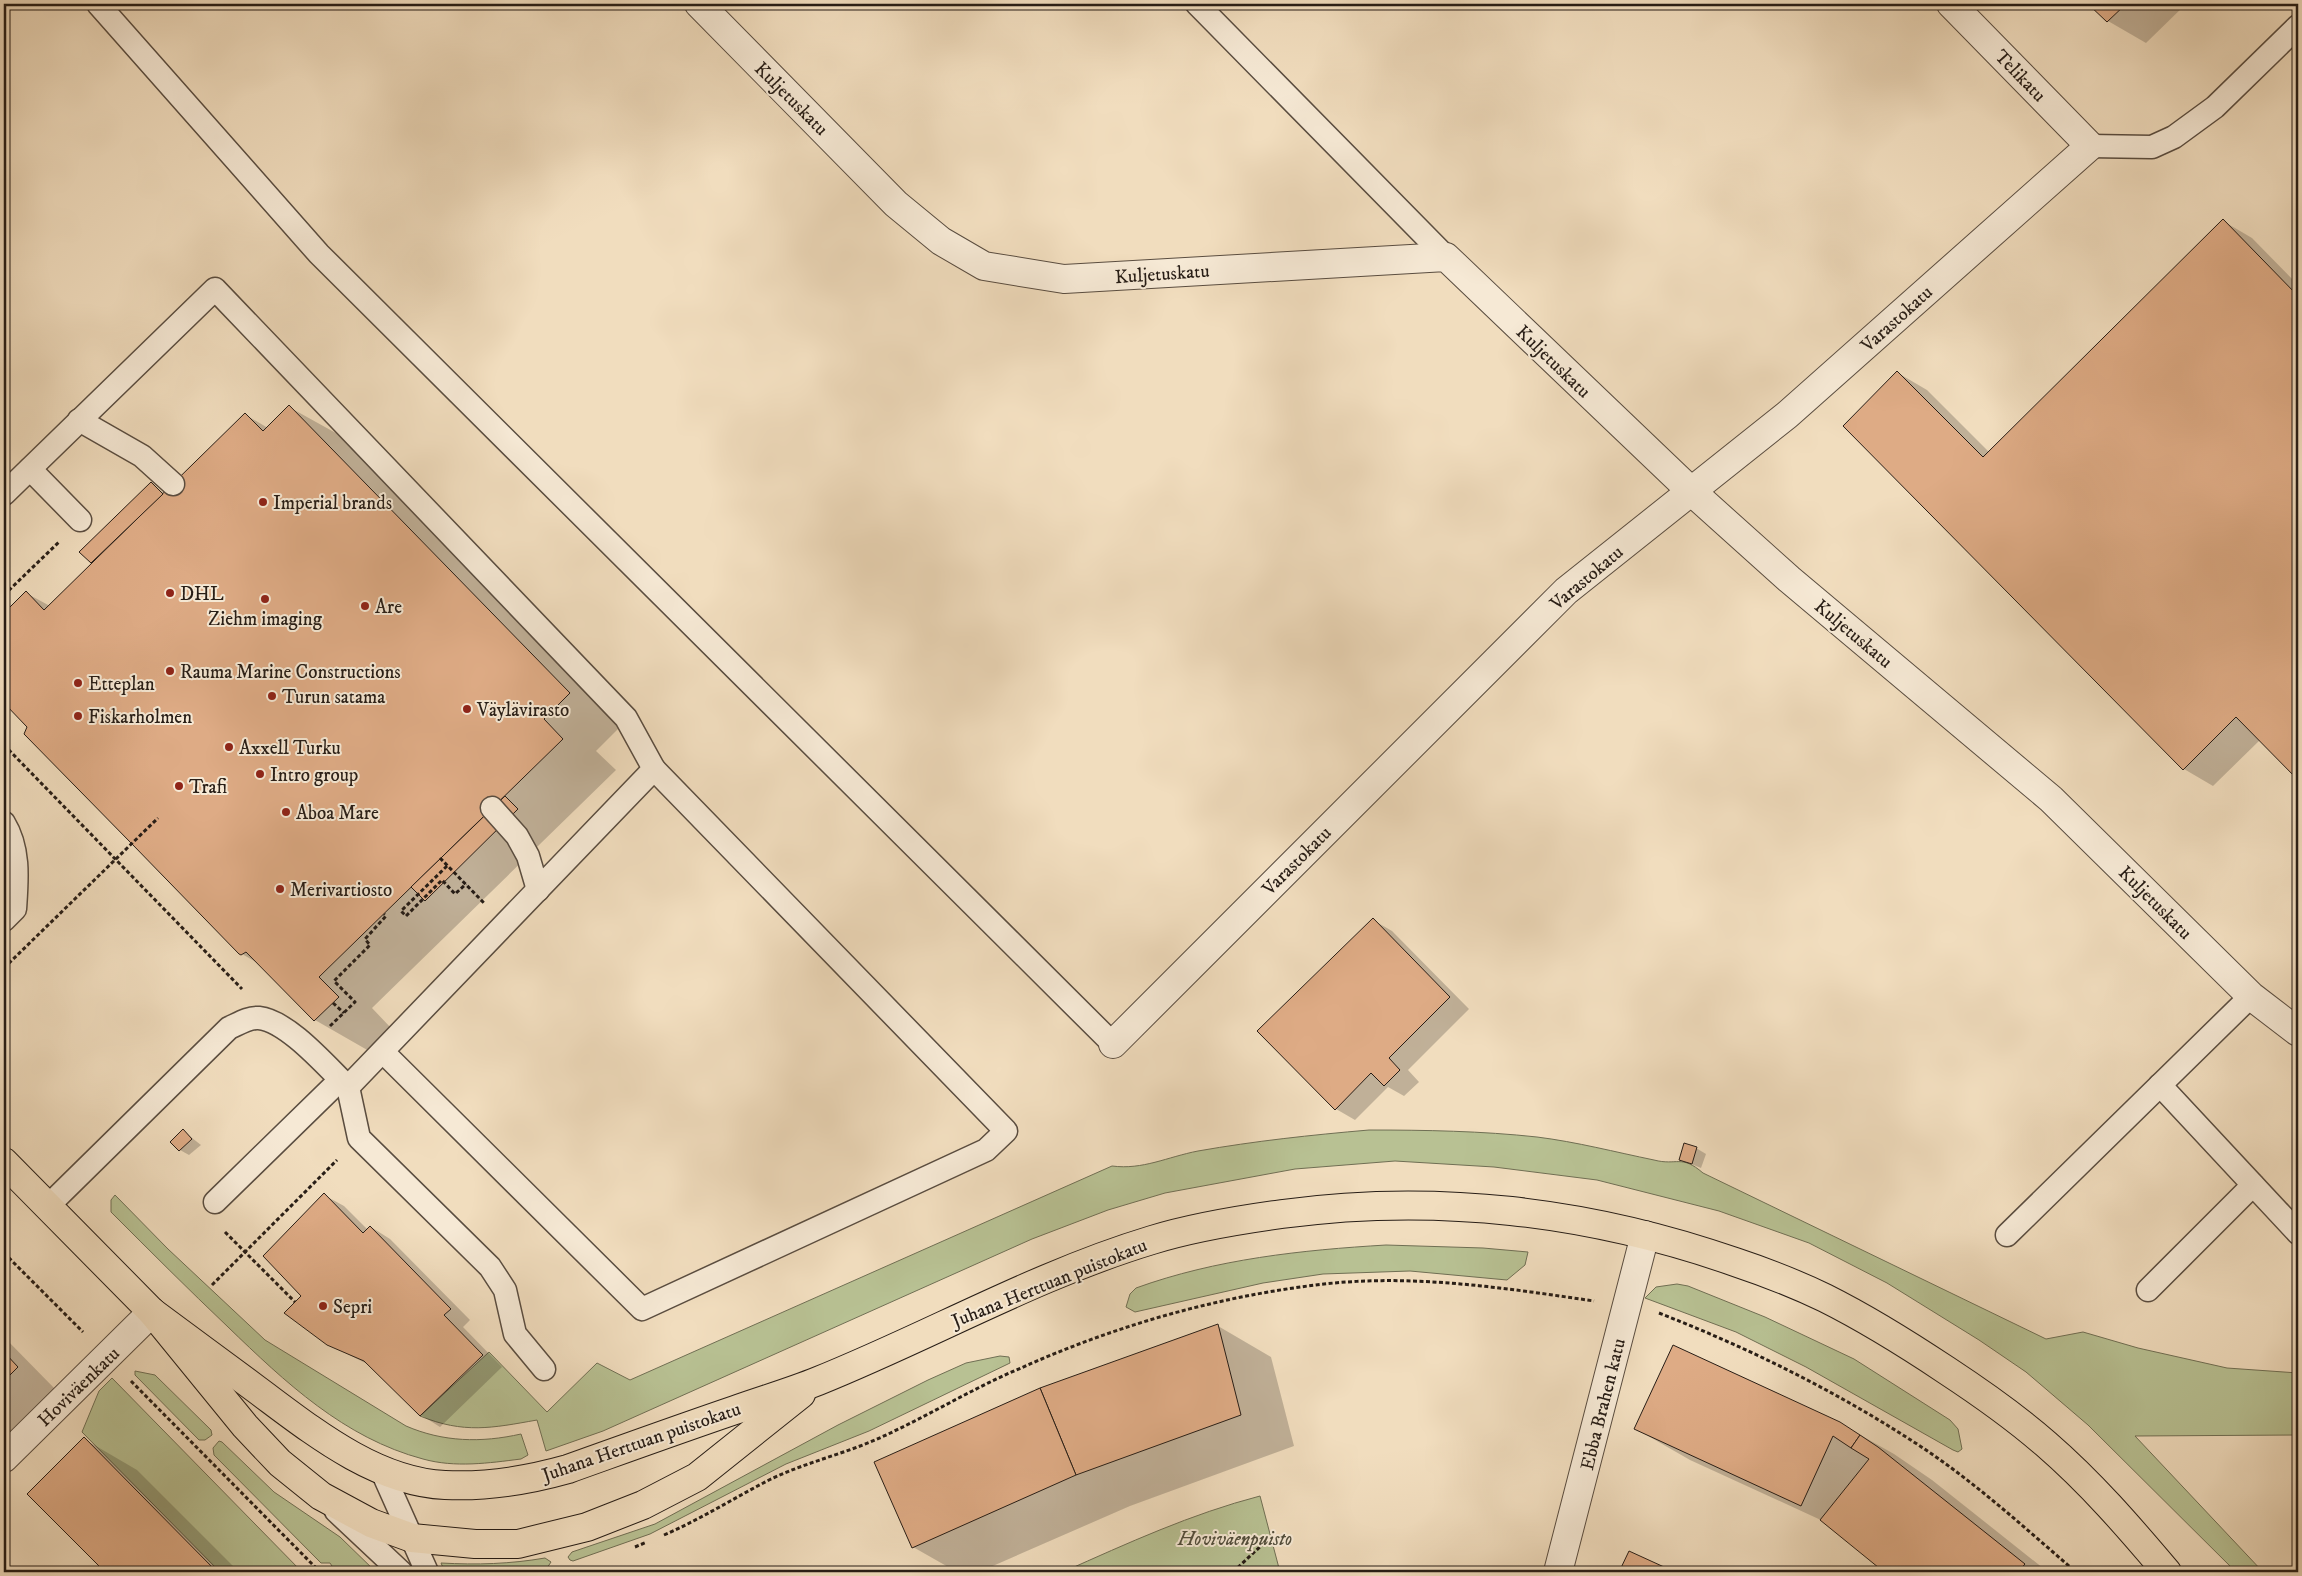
<svg xmlns="http://www.w3.org/2000/svg" width="2302" height="1576" font-family="'IM FELL DW Pica',serif">
<style>
.green{fill:#b8c193;stroke:#706f54}
.shadow{fill:#0003}
.building{fill:#deab85;stroke:#271d16}
.lines{fill:none;stroke-linecap:round;stroke-linejoin:round}
.service-casing{stroke:#5a4d40;stroke-width:25}
.minor-casing{stroke:#5a4d40;stroke-width:30}
.primary-casing{stroke:#271d16;stroke-width:30}
.path{stroke:#271d16;stroke-width:3;stroke-dasharray:4 2.5;stroke-linecap:butt}
.service{stroke:#f6e9d5;stroke-width:22}
.minor{stroke:#f6e9d5;stroke-width:28}
.primary{stroke:#f1ddbe;stroke-width:28}
.poi-dot{fill:#8f2418;stroke:#f6e9d5;stroke-width:2}
.labels{text-anchor:middle;stroke-width:4;stroke-linejoin:round;paint-order:stroke}
.street-label{font-size:19px;fill:#271d16;stroke:#f6e9d5}
.poi-label{font-size:19px;fill:#271d16;stroke:#f6e9d5;text-anchor:start}
.park-label{font-size:19px;font-style:italic;fill:#524e3c;stroke:#f6e9d5}
</style>
<rect width="100%" height="100%" fill="#f1ddbe"/>
<filter id="stains"><feTurbulence type="fractalNoise" baseFrequency=".004" numOctaves="4"/><feColorMatrix values="0 0 0 0 .2 0 0 0 0 .09 0 0 0 0 .02 0 0 0 .5 -.17"/></filter>
<radialGradient id="worn" r=".72"><stop offset=".6" stop-color="#630" stop-opacity="0"/><stop offset="1" stop-color="#630" stop-opacity=".3"/></radialGradient>
<g class="green">
<path d="M 1369,1130 C 1425,1130 1482,1131 1537,1137 C 1577,1142 1615,1152 1654,1160 C 1677,1166 1681,1154 1703,1173 L 2046,1339 L 2083,1332 L 2138,1348 L 2227,1368 L 2298,1373 L 2298,1435 L 2135,1436 L 2263,1572 L 2236,1572 L 2088,1425 L 2026,1372 L 1979,1340 L 1887,1283 L 1809,1243 L 1719,1211 L 1597,1180 L 1494,1167 L 1395,1161 L 1295,1169 L 1165,1193 L 1108,1210 L 1032,1239 L 603,1431 L 546,1451 L 537,1420 C 492,1428 464,1434 420,1416 L 489,1352 L 547,1412 L 597,1363 L 630,1380 L 1112,1166 C 1143,1170 1167,1157 1198,1151 C 1255,1141 1311,1135 1369,1130 Z"/>
<path d="M 115,1195 L 168,1249 L 265,1340 L 406,1426 C 443,1442 481,1443 521,1434 L 528,1455 L 521,1459 C 489,1463 455,1468 423,1459 C 344,1438 285,1382 228,1327 C 188,1289 150,1251 111,1212 L 111,1200 Z"/>
<path d="M 1386,1245 L 1483,1248 L 1528,1252 L 1525,1265 L 1507,1280 L 1410,1271 L 1323,1274 L 1263,1283 L 1135,1312 L 1126,1307 L 1130,1294 L 1136,1288 C 1216,1259 1302,1250 1386,1245 Z"/>
<polygon points="1677,1284 1688,1286 1765,1317 1854,1359 1950,1420 1958,1429 1962,1449 1958,1452 1953,1450 1806,1367 1736,1332 1645,1298 1656,1287"/>
<polygon points="1000,1356 1009,1357 1010,1363 869,1431 786,1464 650,1534 573,1561 570,1560 568,1557 572,1552 655,1524 838,1425 928,1380 966,1363"/>
<polygon points="135,1371 155,1375 211,1430 212,1435 205,1440 199,1440 135,1375"/>
<polygon points="112,1378 302,1572 220,1572 82,1432 99,1391"/>
<polygon points="219,1441 222,1442 274,1492 340,1537 376,1572 336,1572 330,1563 321,1563 214,1455 213,1448"/>
<path d="M 1260,1496 L 1280,1572 L 1063,1572 C 1128,1543 1191,1514 1260,1496 Z"/>
<path d="M 545,1558 L 551,1562 L 547,1568 L 520,1572 L 445,1572 L 441,1563 C 477,1565 510,1564 545,1558 Z"/>
</g>
<g class="shadow">
<polygon points="2090,4 2186,4 2146,43 2108,21"/>
<polygon points="2223,221 2252,238 2298,285 2298,778 2260,740 2213,786 2184,769 1898,373 1927,390 1989,452"/>
<polygon points="289,407 343,437 623,724 596,751 616,770 372,1008 392,1029 369,1051 315,1020 261,965 242,954 4,701 4,614 26,593 50,606 94,563 81,552 151,484 165,494 246,415 268,428"/>
<polygon points="1373,920 1392,931 1469,1009 1408,1070 1419,1082 1404,1096 1388,1087 1355,1120 1336,1109"/>
<polygon points="183,1131 201,1145 189,1155 180,1150"/>
<polygon points="1696,1148 1706,1154 1701,1168 1681,1160"/>
<polygon points="324,1195 344,1206 368,1230 371,1227 390,1239 470,1320 463,1327 502,1367 440,1427 421,1415 371,1366 328,1344 303,1296"/>
<polygon points="1218,1326 1271,1357 1294,1446 1130,1506 979,1572 957,1572 913,1547"/>
<polygon points="4,1337 56,1390 4,1441"/>
<polygon points="1839,1423 1894,1454 1932,1480 2048,1572 1886,1572 1823,1521 1690,1460 1636,1429"/>
<polygon points="84,1439 137,1470 239,1572 107,1572 29,1494"/>
<polygon points="1630,1553 1672,1572 1621,1572"/>
</g>
<g class="building">
<polygon points="2088,4 2126,4 2107,22"/>
<polygon points="2223,219 2298,296 2298,780 2236,717 2183,770 1843,426 1897,371 1983,457"/>
<polygon points="289,405 570,693 544,719 563,739 319,977 339,997 314,1021 246,952 241,955 239,954 132,844 24,734 27,727 4,703 4,613 26,591 44,610 245,413 263,431"/>
<polygon points="151,482 163,494 91,563 79,552"/>
<polygon points="505,796 518,809 425,901 411,887"/>
<polygon points="1373,918 1450,997 1389,1058 1400,1070 1384,1086 1371,1073 1335,1110 1257,1031"/>
<polygon points="183,1129 192,1139 179,1151 170,1142"/>
<polygon points="1684,1143 1697,1147 1692,1164 1679,1160"/>
<polygon points="324,1193 363,1233 370,1226 451,1309 444,1315 483,1355 420,1416 364,1361 327,1345 284,1313 301,1296 263,1256"/>
<polygon points="1218,1324 1241,1415 1076,1475 1040,1388"/>
<polygon points="1673,1345 1840,1422 1860,1435 1851,1448 1833,1436 1801,1506 1634,1429"/>
<polygon points="4,1352 18,1367 4,1381"/>
<polygon points="1040,1388 1076,1475 912,1548 874,1462"/>
<polygon points="1860,1435 1878,1447 2025,1564 2018,1572 1884,1572 1820,1520 1869,1459 1851,1448"/>
<polygon points="84,1437 139,1493 217,1572 105,1572 27,1494"/>
<polygon points="1629,1551 1675,1572 1619,1572"/>
</g>
<g class="lines">
<g class="service-casing">
<g id="service">
<polyline points="98,4 319,254 1113,1044"/>
<polyline points="1197,4 1446,257"/>
<polyline points="2090,146 2152,147 2174,137 2215,107 2298,26"/>
<polyline points="79,420 142,456 173,484"/>
<polyline points="30,469 80,520"/>
<path d="M 4,494 L 215,289 L 626,718 L 654,769 L 348,1087 C 327,1067 288,1021 259,1018 C 249,1017 238,1024 229,1028 L 47,1207"/>
<polyline points="492,808 517,836 528,856 538,890"/>
<path d="M 4,823 C 20,849 17,880 15,909 L 4,920"/>
<polyline points="383,1052 642,1309 986,1150 1006,1131 654,769"/>
<polyline points="2160,1085 2298,1233"/>
<polyline points="348,1087 359,1138 490,1267 505,1290 515,1334 544,1369"/>
<polyline points="215,1202 340,1080"/>
<polyline points="2007,1235 2251,996"/>
<polyline points="2148,1290 2253,1185"/>
<polyline points="381,1469 427,1572"/>
<polyline points="336,1511 401,1572"/>
</g>
</g>
<g class="minor-casing">
<g id="minor">
<polyline points="699,4 896,204 941,241 984,266 1064,279 1446,257 1691,491 1789,579 2051,799 2251,996 2298,1032"/>
<polyline points="1113,1044 1566,591 1787,415 2090,146 1951,4"/>
<polyline points="4,1458 152,1312"/>
<polyline points="1558,1572 1645,1235"/>
</g>
</g>
<g class="primary-casing">
<g id="primary">
<polyline points="4,1162 152,1312 245,1426 280,1463 321,1496 371,1523 412,1538 475,1544 518,1544 587,1527 643,1505 697,1477 801,1394"/>
<path d="M 152,1312 C 187,1338 221,1363 256,1389 C 310,1429 374,1482 445,1485 C 486,1487 529,1480 568,1469 C 624,1449 679,1429 735,1410 C 763,1400 791,1392 818,1381 C 930,1336 1036,1275 1152,1240 C 1194,1227 1238,1220 1282,1214 C 1435,1193 1589,1211 1735,1262 C 1765,1272 1796,1284 1825,1298 C 1867,1319 1907,1344 1946,1370 C 1981,1393 2015,1417 2046,1444 C 2091,1483 2129,1527 2167,1572"/>
</g>
</g>
<g class="path">
<polyline points="4,595 59,542"/>
<polyline points="4,745 242,989"/>
<polyline points="440,858 484,903"/>
<polyline points="447,866 401,911 406,916 442,880 455,894 466,884"/>
<polyline points="4,968 158,818"/>
<polyline points="333,1003 344,1013"/>
<polyline points="330,1026 355,1002 334,981 370,945 365,939 386,916 384,914"/>
<polyline points="225,1232 295,1302"/>
<polyline points="4,1253 83,1332"/>
<polyline points="212,1285 337,1160"/>
<path d="M 1659,1313 C 1751,1349 1840,1393 1923,1448 C 1977,1484 2026,1529 2076,1572"/>
<polyline points="131,1381 320,1572"/>
<path d="M 664,1535 C 701,1519 734,1498 769,1480 C 804,1463 840,1455 875,1440 C 925,1418 971,1389 1021,1368 C 1117,1325 1219,1296 1324,1284 C 1414,1274 1505,1288 1594,1301"/>
<polyline points="635,1547 647,1542"/>
<polyline points="560,1572 572,1568"/>
<polyline points="1233,1572 1264,1543"/>
</g>
<use href="#service" class="service"/>
<use href="#minor" class="minor"/>
<use href="#primary" class="primary"/>
</g>
<g class="poi-dot">
<circle cx="263" cy="502" r="5"/>
<circle cx="170" cy="593" r="5"/>
<circle cx="265" cy="599" r="5"/>
<circle cx="365" cy="606" r="5"/>
<circle cx="170" cy="671" r="5"/>
<circle cx="78" cy="683" r="5"/>
<circle cx="272" cy="696" r="5"/>
<circle cx="467" cy="709" r="5"/>
<circle cx="78" cy="716" r="5"/>
<circle cx="229" cy="747" r="5"/>
<circle cx="260" cy="774" r="5"/>
<circle cx="179" cy="786" r="5"/>
<circle cx="286" cy="812" r="5"/>
<circle cx="280" cy="889" r="5"/>
<circle cx="323" cy="1306" r="5"/>
</g>
<g class="labels">
<g class="street-label">
<text transform="translate(2021 75) rotate(46)" y="7">Telikatu</text>
<text transform="translate(792 98) rotate(45)" y="7">Kuljetuskatu</text>
<text transform="translate(1162 273) rotate(-4)" y="7">Kuljetuskatu</text>
<text transform="translate(1896 318) rotate(-42)" y="7">Varastokatu</text>
<text transform="translate(1554 361) rotate(44)" y="7">Kuljetuskatu</text>
<text transform="translate(1586 577) rotate(-40)" y="7">Varastokatu</text>
<text transform="translate(1854 633) rotate(40)" y="7">Kuljetuskatu</text>
<text transform="translate(1296 860) rotate(-45)" y="7">Varastokatu</text>
<text transform="translate(2156 902) rotate(45)" y="7">Kuljetuskatu</text>
<text transform="translate(1049 1282) rotate(-22)" y="7">Juhana Herttuan puistokatu</text>
<text transform="translate(78 1386) rotate(-44)" y="7">Hoviväenkatu</text>
<text transform="translate(1602 1404) rotate(-76)" y="7">Ebba Brahen katu</text>
<text transform="translate(641 1441) rotate(-19)" y="7">Juhana Herttuan puistokatu</text>
</g>
<g class="poi-label">
<text x="273" y="509">Imperial brands</text>
<text x="180" y="600">DHL</text>
<text x="375" y="613">Are</text>
<text x="265" y="625" text-anchor="middle">Ziehm imaging</text>
<text x="180" y="678">Rauma Marine Constructions</text>
<text x="88" y="690">Etteplan</text>
<text x="282" y="703">Turun satama</text>
<text x="477" y="716">Väylävirasto</text>
<text x="88" y="723">Fiskarholmen</text>
<text x="239" y="754">Axxell Turku</text>
<text x="270" y="781">Intro group</text>
<text x="189" y="793">Trafi</text>
<text x="296" y="819">Aboa Mare</text>
<text x="290" y="896">Merivartiosto</text>
<text x="333" y="1313">Sepri</text>
</g>
<g class="park-label">
<text x="1235" y="1545">Hoviväenpuisto</text>
</g>
</g>
<rect width="2302" height="1576" fill="none" stroke="#f1ddbe" stroke-width="20"/>
<rect x="5" y="5" width="2292" height="1566" fill="none" stroke="#271d16" stroke-width="2.5"/>
<rect x="10" y="10" width="2282" height="1556" fill="none" stroke="#271d16"/>
<rect width="100%" height="100%" filter="url(#stains)"/>
<rect width="100%" height="100%" fill="url(#worn)"/>
</svg>
